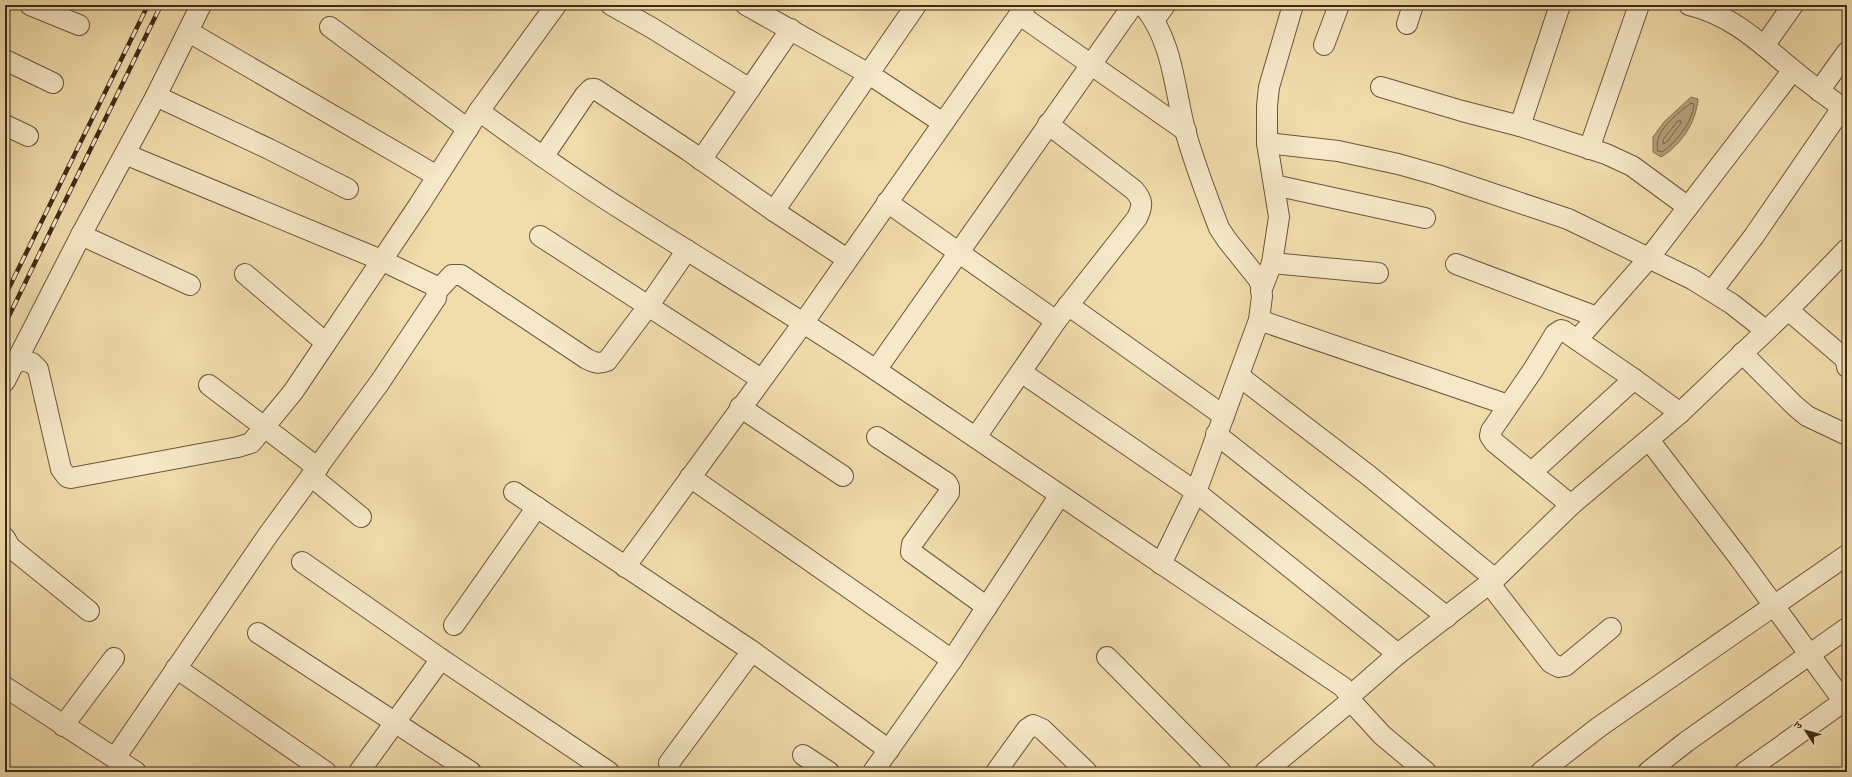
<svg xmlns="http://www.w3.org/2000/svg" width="1852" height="777" font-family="'IM FELL Great Primer','Noto Serif Devanagari',serif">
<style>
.water{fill:#b49f79;stroke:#857052}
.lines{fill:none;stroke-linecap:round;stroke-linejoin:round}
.shore{stroke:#7a6448;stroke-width:1}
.minor-casing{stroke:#6c563d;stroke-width:22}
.minor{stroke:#f6e8c8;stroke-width:20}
.rail-casing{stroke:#3f2a18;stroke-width:4.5}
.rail{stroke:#f6e8c8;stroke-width:3;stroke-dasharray:9;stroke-linecap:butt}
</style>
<rect width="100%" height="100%" fill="#f1dcab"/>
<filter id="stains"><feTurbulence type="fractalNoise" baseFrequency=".005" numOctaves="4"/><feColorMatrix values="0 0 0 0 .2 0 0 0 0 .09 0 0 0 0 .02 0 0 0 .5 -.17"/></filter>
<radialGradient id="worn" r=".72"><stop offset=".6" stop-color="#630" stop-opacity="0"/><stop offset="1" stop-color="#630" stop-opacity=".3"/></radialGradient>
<path class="water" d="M 1691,97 L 1698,99 C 1696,123 1681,145 1661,157 L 1653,152 L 1653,137 L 1664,122 Z"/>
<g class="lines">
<g class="shore">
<path d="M 1691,103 L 1694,104 C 1693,121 1676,143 1662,152 L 1658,151 C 1652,132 1678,113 1691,103 Z"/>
<polygon points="1678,121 1681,121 1681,123 1667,142 1663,144 1663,140"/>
</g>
<g class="minor-casing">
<g id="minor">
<polyline points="30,5 79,25"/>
<polyline points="611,5 652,28 750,89"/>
<polyline points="746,5 869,74 943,123"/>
<path d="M 1143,5 C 1173,41 1174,87 1185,130 C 1194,163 1207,196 1219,228 L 1227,240 L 1259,280 L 1261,286 L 1262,296 L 1259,320 L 1196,492 L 1161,564"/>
<path d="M 1689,5 C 1732,15 1760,43 1793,70 C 1810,84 1829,98 1847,111"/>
<polyline points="1020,15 1186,131"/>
<polyline points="1154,20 1165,5"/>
<polyline points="1407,24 1413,5"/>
<polyline points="330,27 468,129"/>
<polyline points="189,32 437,176"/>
<polyline points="1324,45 1339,5"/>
<polyline points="1764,46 1793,5"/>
<polyline points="5,60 53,83"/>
<polyline points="1381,87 1462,111 1520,126 1606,154 1632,166 1688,207"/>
<polyline points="1819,91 1847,52"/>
<polyline points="156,96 269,149 348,189"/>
<path d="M 479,111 C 528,147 578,182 629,214 C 711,266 795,316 876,370 L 1343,687 L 1350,696 L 1347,704 L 1265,772"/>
<polyline points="5,125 28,136"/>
<polyline points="1520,126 1560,5"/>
<polyline points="1267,143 1338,151 1398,164 1437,175 1568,219 1692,279 1732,304 1765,330"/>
<polyline points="1589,149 1639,5"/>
<polyline points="543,157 585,95 591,89 595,89 689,151 774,211 847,259"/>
<polyline points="701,160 791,29"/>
<polyline points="1274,185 1425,218"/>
<polyline points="887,202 1056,321"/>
<polyline points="774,211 916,5"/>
<polyline points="81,235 190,285"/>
<polyline points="540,236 761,379"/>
<polyline points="1272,263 1378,273"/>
<polyline points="1456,264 1597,317"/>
<polyline points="245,274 326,343"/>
<path d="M 437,291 L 452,275 L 461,275 L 587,359 C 595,363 599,364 607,361 L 649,305 L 687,250"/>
<polyline points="1261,291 1272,263 1279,217 1267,143 1267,106 1269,87 1293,5"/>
<polyline points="1712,291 1754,236 1842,108"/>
<polyline points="1068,305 1224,416"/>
<polyline points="1788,310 1843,357 1846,361 1847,367"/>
<polyline points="1259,320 1508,405"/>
<polyline points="1577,340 1649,258 1793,70"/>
<polyline points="1742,353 1795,406 1807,416 1847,435"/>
<polyline points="16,362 81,235 156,96 201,5"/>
<polyline points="876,370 1133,5"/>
<polyline points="1021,372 1196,492 1398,654"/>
<polyline points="1239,376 1368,475 1495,579"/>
<polyline points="5,381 13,365 21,360 32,363 38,369 61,469 67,477 71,478 238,447 251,443 256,437 293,392 419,205 479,111 556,5"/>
<polyline points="209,385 318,468"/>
<polyline points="740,407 843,476"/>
<polyline points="1216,434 1447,617"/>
<polyline points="877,437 947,483 949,487 949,493 912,544 911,552 987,607"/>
<path d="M 976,437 L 1056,321 L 1137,218 C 1143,206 1143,200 1134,190 L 1048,124"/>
<polyline points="1649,440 1740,559 1847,706"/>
<polyline points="1532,472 1634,379"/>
<polyline points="312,477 361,517"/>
<polyline points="690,477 952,660"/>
<polyline points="514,492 752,651 889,750"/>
<polyline points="1571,505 1494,442 1490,436 1491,431 1533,370 1555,334 1561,330 1564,331 1634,379 1680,413"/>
<polyline points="5,538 10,547 89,611"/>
<polyline points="302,562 441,659 609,772"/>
<polyline points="625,567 804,322 1026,5"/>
<polyline points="1489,583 1551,663 1559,667 1565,666 1611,628"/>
<polyline points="454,625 537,507"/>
<polyline points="258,633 471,772"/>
<polyline points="1107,657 1221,772"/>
<polyline points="176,668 326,772"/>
<polyline points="5,687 136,772"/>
<polyline points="1350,696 1398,654 1495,579 1571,505 1680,413 1788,310 1847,249"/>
<polyline points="1350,700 1382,735 1426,772"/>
<polyline points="63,726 114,658"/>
<polyline points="803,755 829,772"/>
<polyline points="115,758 268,535 380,382 436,298 437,291 433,285 381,260 125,154"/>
<polyline points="669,763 752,651"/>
<polyline points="359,772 441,659"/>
<polyline points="873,772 952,660 1060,495"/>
<polyline points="996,772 1027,729 1033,725 1042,729 1087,772"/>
<polyline points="1541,772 1599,727 1847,555"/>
<polyline points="1648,772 1686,742 1847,628"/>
<polyline points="1745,772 1847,699"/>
</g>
</g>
<use href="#minor" class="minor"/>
<g class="rail-casing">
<g id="rail">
<polyline points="5,296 148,5"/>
<polyline points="5,324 161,5"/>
</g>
</g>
<use href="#rail" class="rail"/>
</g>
<rect width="1852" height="777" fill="none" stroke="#f1dcab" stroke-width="20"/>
<rect x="6" y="6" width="1840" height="765" fill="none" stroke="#3f2a18" stroke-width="2"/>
<rect x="10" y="10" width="1832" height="757" fill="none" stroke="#3f2a18"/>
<g transform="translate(1806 731) rotate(306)" stroke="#f6e8c8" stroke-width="3" paint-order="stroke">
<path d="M0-3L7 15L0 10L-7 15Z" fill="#3f2a18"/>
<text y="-6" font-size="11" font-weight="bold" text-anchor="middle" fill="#3f2a18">उ</text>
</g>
<rect width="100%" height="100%" filter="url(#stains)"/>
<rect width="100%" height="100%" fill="url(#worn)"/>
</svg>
